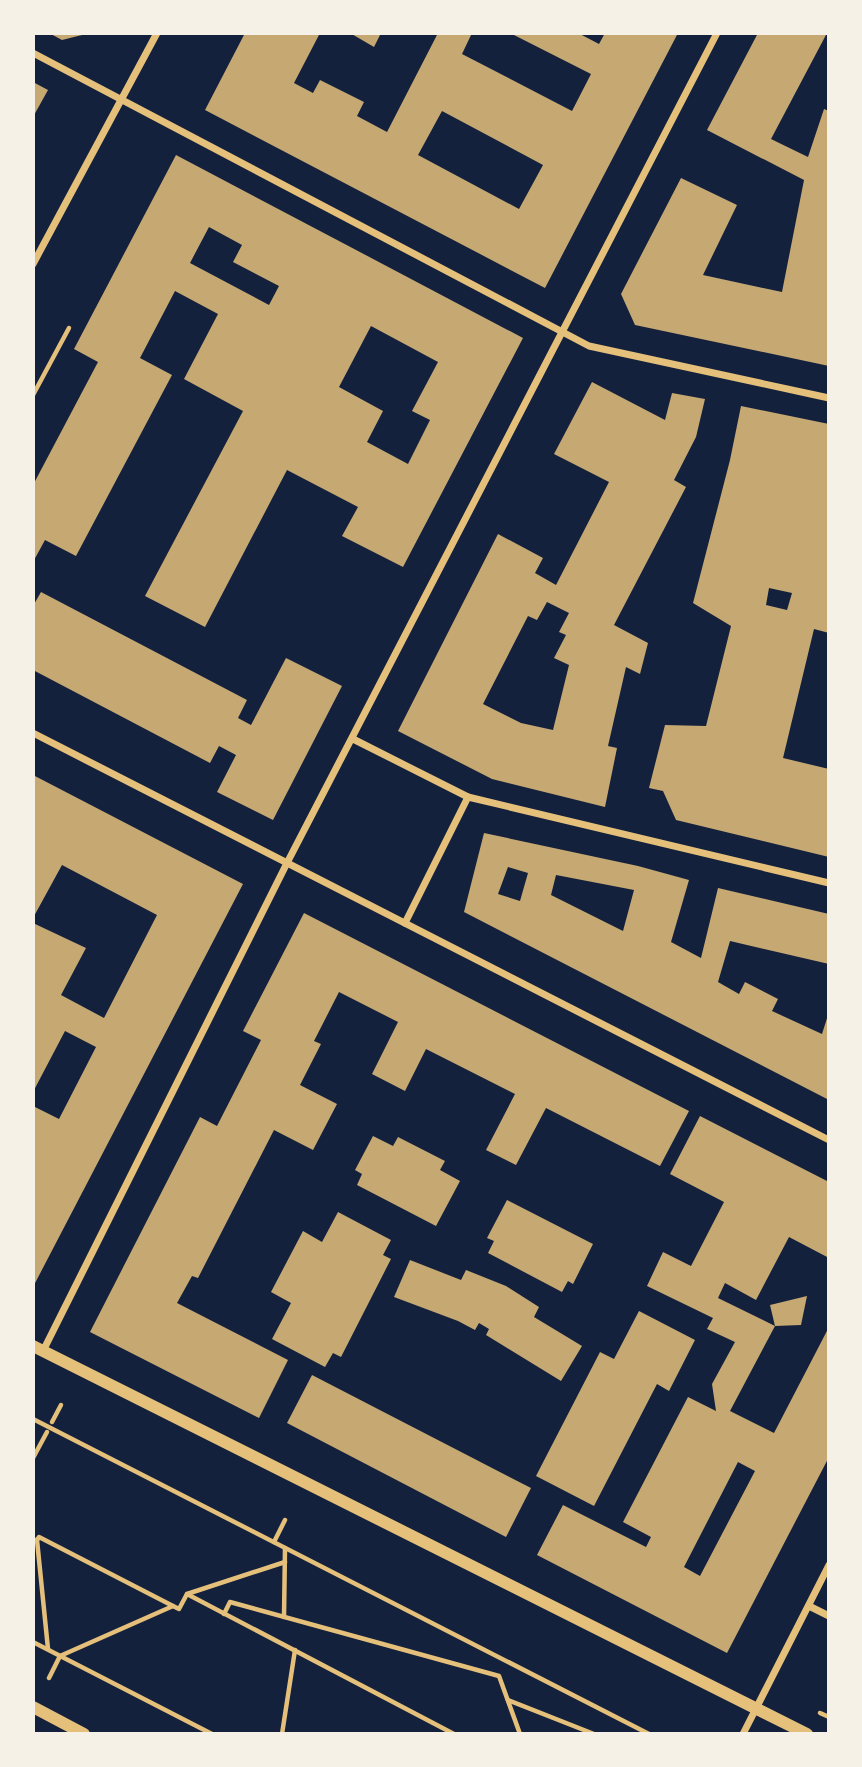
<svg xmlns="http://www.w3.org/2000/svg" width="862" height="1767" font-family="'Crimson Pro',serif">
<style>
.building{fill:#c6a872;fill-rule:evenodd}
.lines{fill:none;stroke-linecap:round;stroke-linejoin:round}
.path{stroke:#e5c07b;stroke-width:4.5}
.minor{stroke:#e5c07b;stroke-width:7}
.tertiary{stroke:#e5c07b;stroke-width:12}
</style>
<rect width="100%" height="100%" fill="#14213d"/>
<g class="building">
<polygon points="49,33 86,33 86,34 62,40"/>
<path d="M 245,33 L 320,33 L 294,83 L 313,93 L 320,80 L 364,102 L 357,116 L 387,132 L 438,33 L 472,33 L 462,54 L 572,111 L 591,74 L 510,33 L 578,33 L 599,44 L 605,33 L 678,33 L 545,288 L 205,110 ZM 442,111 L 543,165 L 519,209 L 418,155 Z"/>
<polygon points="350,33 381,33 374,47"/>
<polygon points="758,33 827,33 771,139 808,157 824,109 829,111 829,366 635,325 621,294 681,178 737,205 703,275 782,292 804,180 707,130"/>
<polygon points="33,82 48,90 33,117"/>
<path d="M 176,155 L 523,338 L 403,567 L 342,536 L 358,507 L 287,470 L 205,627 L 145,596 L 243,411 L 184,379 L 218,314 L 175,291 L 140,358 L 172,375 L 76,556 L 45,540 L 33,562 L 33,485 L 98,362 L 74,349 ZM 209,227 L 242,245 L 233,262 L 279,286 L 269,305 L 190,263 ZM 371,326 L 438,362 L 412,411 L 430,420 L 408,464 L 367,442 L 383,411 L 339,387 Z"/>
<path d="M 592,382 L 665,420 L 672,393 L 705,399 L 696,437 L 674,480 L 686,487 L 614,625 L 648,643 L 640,674 L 626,667 L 608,746 L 617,748 L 605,807 L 492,779 L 398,731 L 498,534 L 543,558 L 535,573 L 556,585 L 609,482 L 554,454 ZM 547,602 L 569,613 L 559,632 L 566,635 L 554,658 L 569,665 L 553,730 L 521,723 L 483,704 L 528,616 L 537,620 Z"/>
<path d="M 741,406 L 829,424 L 829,633 L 814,629 L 783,758 L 829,769 L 829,857 L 676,820 L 663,791 L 649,788 L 665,725 L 706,726 L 731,626 L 693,603 L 730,460 ZM 769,588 L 792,593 L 787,610 L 766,605 Z"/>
<polygon points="41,592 247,700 238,718 251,725 286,658 342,686 273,820 217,792 236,755 219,746 210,763 33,670 33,606"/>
<polygon points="33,775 243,884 33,1287 33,1106 59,1119 96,1047 65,1031 33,1092 33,923 86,948 61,995 104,1018 157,915 62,865 33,918"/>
<path d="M 484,833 L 638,866 L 689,880 L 671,942 L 701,958 L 718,888 L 829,914 L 829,964 L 730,941 L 718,982 L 739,994 L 745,982 L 778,999 L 772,1011 L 822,1034 L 829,1012 L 829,1100 L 464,912 ZM 508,867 L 528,873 L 520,901 L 498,894 ZM 556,875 L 634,890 L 623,931 L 551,895 Z"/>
<polygon points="304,913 689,1111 660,1166 546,1108 516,1165 486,1150 515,1094 426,1049 405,1091 372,1074 398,1022 339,992 314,1041 321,1044 300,1085 337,1104 313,1150 274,1130 198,1278 192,1276 177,1303 288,1360 259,1418 90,1332 200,1117 217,1126 261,1040 243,1031"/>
<path d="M 700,1116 L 829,1182 L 829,1258 L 789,1237 L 756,1300 L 725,1283 L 718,1298 L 775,1326 L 730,1411 L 774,1433 L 829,1327 L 829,1457 L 727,1653 L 537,1555 L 563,1505 L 646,1547 L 651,1537 L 623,1522 L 688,1397 L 716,1411 L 712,1384 L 735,1342 L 707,1329 L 713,1318 L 647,1286 L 663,1252 L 691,1266 L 724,1202 L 670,1174 ZM 738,1462 L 755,1471 L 700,1576 L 684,1567 Z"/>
<polygon points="373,1136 393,1146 398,1137 445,1161 440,1170 460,1181 436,1226 357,1185 362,1174 355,1170"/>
<polygon points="507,1200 593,1244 573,1284 568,1281 562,1292 488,1253 494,1241 487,1238"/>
<polygon points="338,1212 391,1240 383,1255 391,1259 341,1357 333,1353 325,1367 272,1339 291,1303 271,1292 303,1231 322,1242"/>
<polygon points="410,1260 461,1280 466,1270 506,1286 539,1307 534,1317 582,1346 561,1381 486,1335 489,1329 479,1323 475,1330 458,1321 394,1297"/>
<polygon points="807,1296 801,1325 775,1326 770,1305"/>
<polygon points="639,1311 695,1340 669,1391 657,1384 594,1506 536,1476 600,1352 614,1359"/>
<polygon points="312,1375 531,1488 506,1537 287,1423"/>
</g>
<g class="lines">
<g class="path">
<polyline points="33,395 69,328"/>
<polyline points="33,1419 649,1734"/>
<polyline points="52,1422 61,1405"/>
<polyline points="33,1458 47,1432"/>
<polyline points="33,1540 37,1540 39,1537 173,1606"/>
<polyline points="37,1540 48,1649"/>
<polyline points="274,1542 285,1520"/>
<polyline points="187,1594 454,1734"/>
<polyline points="224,1614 230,1602 499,1676 520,1734"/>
<polyline points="284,1617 285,1548"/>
<polyline points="33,1642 212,1734"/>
<polyline points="49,1678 60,1656 173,1606 179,1609 187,1594 285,1562"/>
<polyline points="508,1700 594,1734"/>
<polyline points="820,1713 829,1717"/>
<polyline points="282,1734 295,1650"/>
</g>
<g class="minor">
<polyline points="33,53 589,346 829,398"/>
<polyline points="33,264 157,33"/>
<polyline points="33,733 829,1140"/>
<polyline points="353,739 468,797 829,883"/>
<polyline points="405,923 468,797"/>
<polyline points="43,1351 287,863 717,33"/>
<polyline points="809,1606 829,1616"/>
<polyline points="743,1734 829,1565"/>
</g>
<g class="tertiary">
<polyline points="33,1346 807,1734"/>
<polyline points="33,1707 84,1734"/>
</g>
</g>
<rect width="862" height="1767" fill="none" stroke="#f6f1e7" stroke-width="70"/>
</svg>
